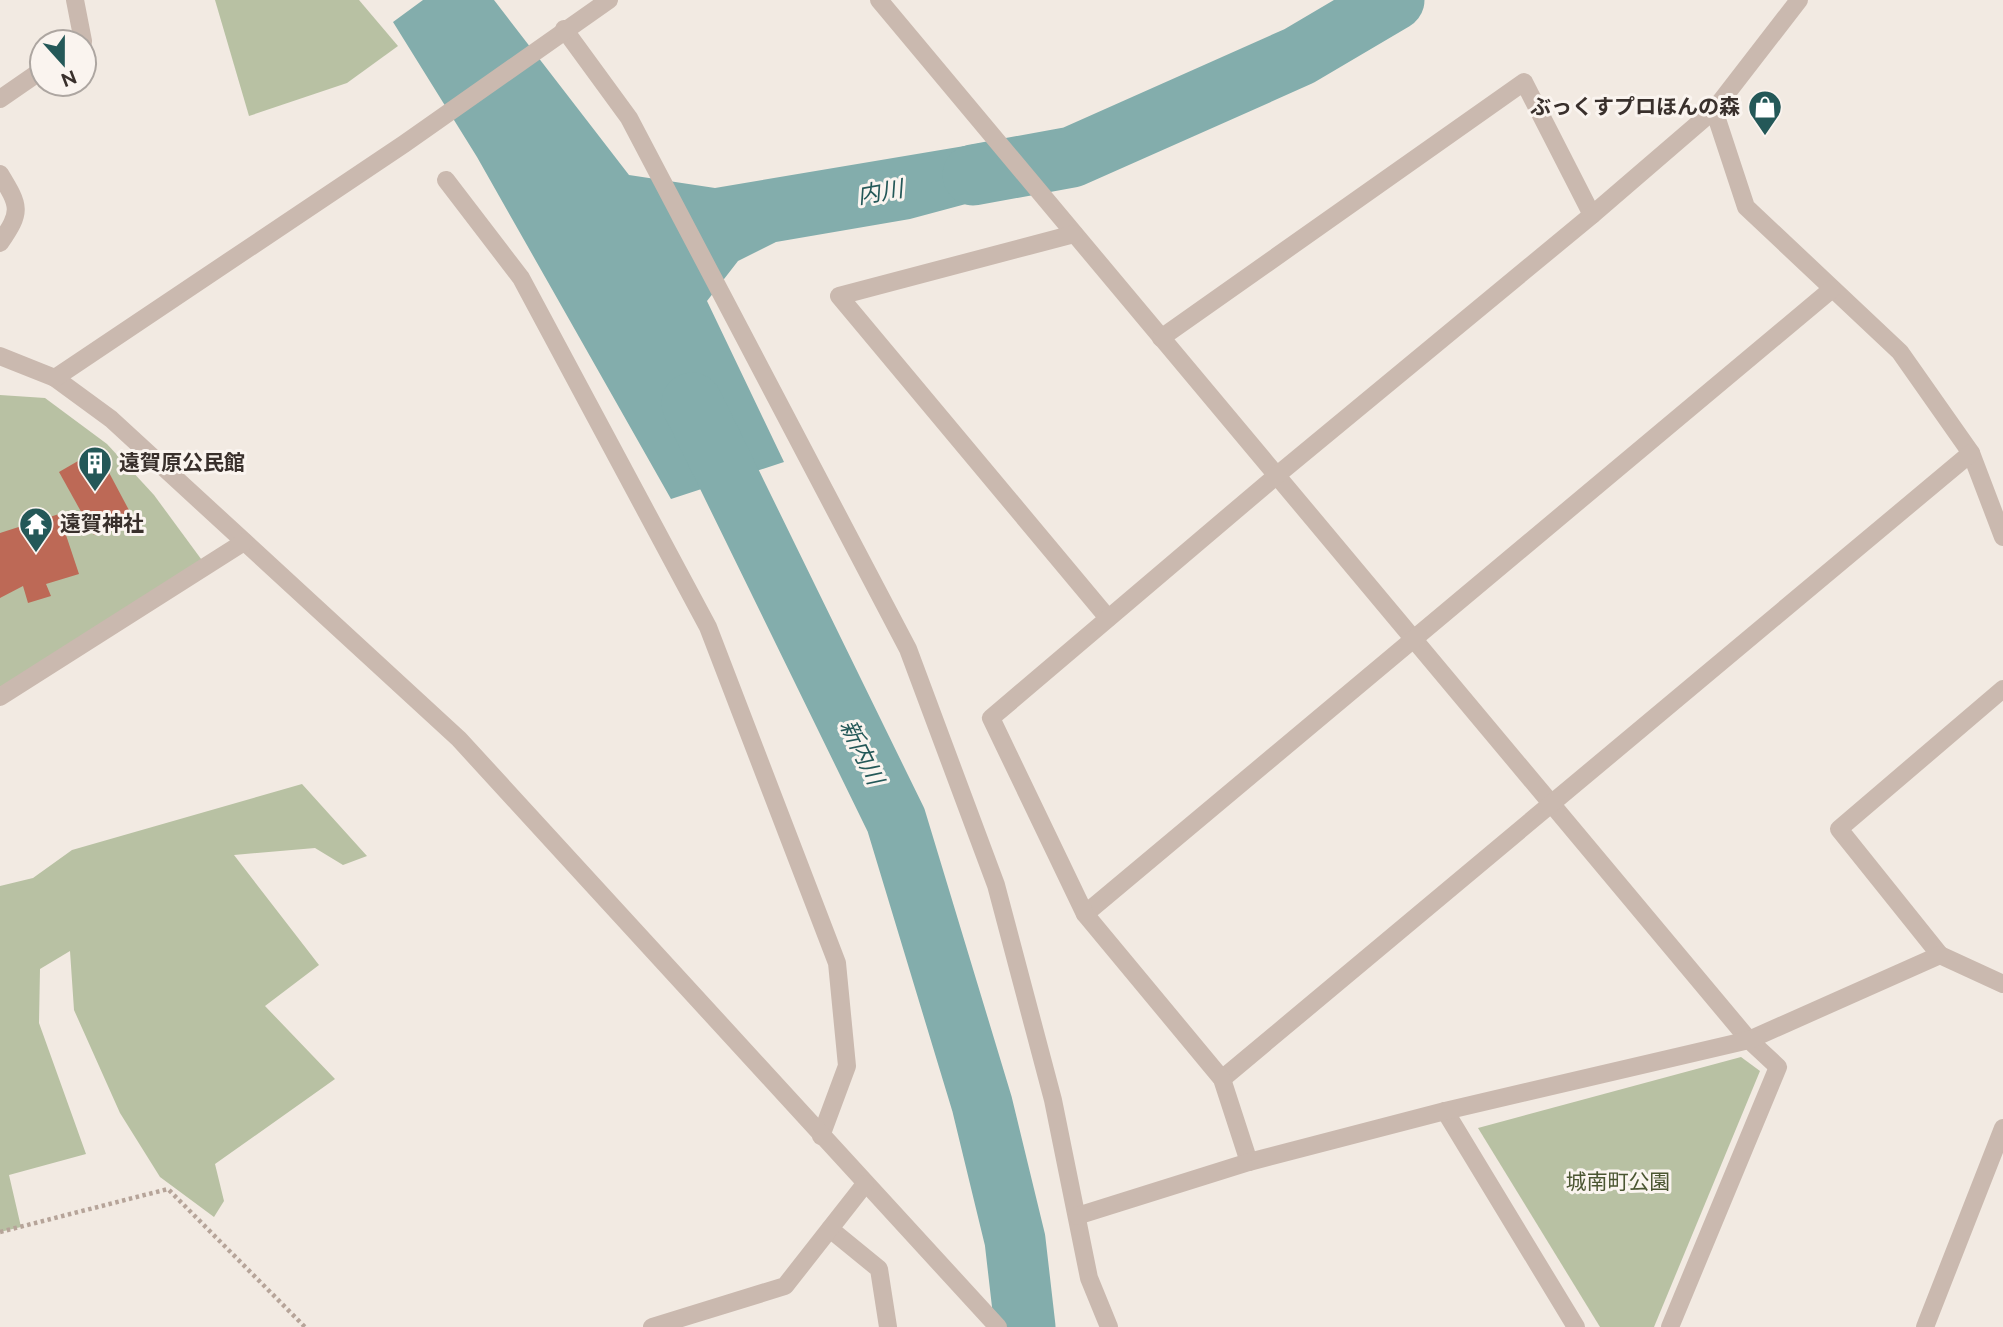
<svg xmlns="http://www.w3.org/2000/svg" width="2003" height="1327" font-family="Raleway,'Noto Sans JP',sans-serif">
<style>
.green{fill:#b8c1a3}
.water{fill:#83adac}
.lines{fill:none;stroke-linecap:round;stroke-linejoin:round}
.river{stroke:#83adac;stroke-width:61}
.building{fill:#bd6956}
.path{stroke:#b6a499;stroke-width:4.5;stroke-dasharray:3.5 3.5;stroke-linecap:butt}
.minor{stroke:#cab9af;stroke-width:18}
.tertiary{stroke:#cab9af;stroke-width:18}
.labels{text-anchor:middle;stroke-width:6;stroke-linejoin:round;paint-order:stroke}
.poi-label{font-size:21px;font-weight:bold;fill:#39302c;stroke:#faf4ef;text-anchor:start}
.park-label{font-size:21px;fill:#4b5632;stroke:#faf4ef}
.water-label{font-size:23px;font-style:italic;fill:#245858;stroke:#faf4ef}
</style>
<rect width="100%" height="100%" fill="#f2eae2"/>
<g class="green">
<polygon points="215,0 359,0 398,46 347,83 249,116"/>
<polygon points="0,395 45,398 107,444 154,495 204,563 0,687"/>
<polygon points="302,784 367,856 343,865 315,848 234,855 319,965 265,1006 335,1079 215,1164 224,1201 214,1217 160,1177 120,1113 74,1010 70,951 40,969 39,1023 86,1154 9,1175 21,1227 0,1232 0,886 33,878 72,850"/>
<polygon points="1741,1057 1760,1071 1654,1327 1600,1327 1478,1128"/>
</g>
<polygon class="water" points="423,0 494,0 629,175 715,188 1042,133 1067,177 910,219 776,242 738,261 707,301 784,462 671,499 477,157 393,22"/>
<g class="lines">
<g class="river">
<polyline points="973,175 1072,157 1299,56 1394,0"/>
<polyline points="692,403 896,820 982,1104 1015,1240 1025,1327"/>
</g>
</g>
<g class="building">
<polygon points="97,450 131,514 94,535 59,472"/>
<polygon points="59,514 79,574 46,584 51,596 28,603 23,586 0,598 0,533"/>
</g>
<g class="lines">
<polyline class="path" points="0,1232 168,1189 305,1327"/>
<g class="minor">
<polyline points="75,0 83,41 81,42"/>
<polyline points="879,0 1749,1040 1778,1067 1670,1327"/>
<polyline points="564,29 629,118 908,649 996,885 1053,1100 1089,1278 1109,1327"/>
<polyline points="0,99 42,70"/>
<polyline points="1714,110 1746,207 1900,352 1971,453 2003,537"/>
<path d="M 0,174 C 20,207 22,211 0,243"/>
<polyline points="446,180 521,278 708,627 837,963 847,1066 821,1136"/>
<polyline points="1074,234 839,296 1108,618"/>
<polyline points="1161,338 1524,82 1592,215"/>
<polyline points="55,378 111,419 459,739 998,1327"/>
<polyline points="0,697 244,542"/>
<polyline points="1085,914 1832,289"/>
<polyline points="1940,955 1839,829 2003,689"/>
<polyline points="1222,1079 1971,453"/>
<polyline points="1445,1111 1576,1327"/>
<polyline points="1249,1162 1222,1079 1085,914 991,718 1276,476 1592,215 1714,110 1799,0"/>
<polyline points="1077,1216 1249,1162 1445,1111 1749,1040 1940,955 2003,984"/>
<polyline points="830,1229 879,1269 888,1327"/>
<polyline points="652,1327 785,1286 865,1184"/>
<polyline points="1925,1327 2003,1128"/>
</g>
<polyline class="tertiary" points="0,356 55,378 404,144 609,0"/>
</g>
<defs>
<g id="shop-pin" transform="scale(1.75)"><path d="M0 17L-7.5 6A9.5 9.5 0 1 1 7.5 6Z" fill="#245858" stroke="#faf4ef"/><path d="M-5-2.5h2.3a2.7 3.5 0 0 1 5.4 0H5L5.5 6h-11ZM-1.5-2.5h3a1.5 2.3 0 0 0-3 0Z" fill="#fff"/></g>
<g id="building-pin" transform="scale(1.75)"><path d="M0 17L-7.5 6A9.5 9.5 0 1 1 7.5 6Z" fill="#245858" stroke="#faf4ef"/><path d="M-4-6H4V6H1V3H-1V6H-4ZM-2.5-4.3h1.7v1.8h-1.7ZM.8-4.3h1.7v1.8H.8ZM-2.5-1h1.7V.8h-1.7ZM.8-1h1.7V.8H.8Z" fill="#fff"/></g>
<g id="temple-pin" transform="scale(1.75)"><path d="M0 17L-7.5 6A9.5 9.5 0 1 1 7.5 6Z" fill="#245858" stroke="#faf4ef"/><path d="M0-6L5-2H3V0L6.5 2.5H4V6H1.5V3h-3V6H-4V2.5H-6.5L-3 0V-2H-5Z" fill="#fff"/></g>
</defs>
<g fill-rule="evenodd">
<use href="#shop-pin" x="1765" y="107"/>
<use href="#building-pin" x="95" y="463"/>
<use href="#temple-pin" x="36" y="524"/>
</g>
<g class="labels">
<g class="poi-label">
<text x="1740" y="114" text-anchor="end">ぶっくすプロほんの森</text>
<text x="119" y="470">遠賀原公民館</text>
<text x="60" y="531">遠賀神社</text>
</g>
<g class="park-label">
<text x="1618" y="1189">城南町公園</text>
</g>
<g class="water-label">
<text transform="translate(880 192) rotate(-10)" y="8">内川</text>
<text transform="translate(862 752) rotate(64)" y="8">新内川</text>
</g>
</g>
<g transform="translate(63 63) rotate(159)"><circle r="33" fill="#faf4ef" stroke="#ada6a1" stroke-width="2"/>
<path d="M0-5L12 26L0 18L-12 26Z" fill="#245858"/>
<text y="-10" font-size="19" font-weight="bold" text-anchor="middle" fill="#39302c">N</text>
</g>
</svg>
